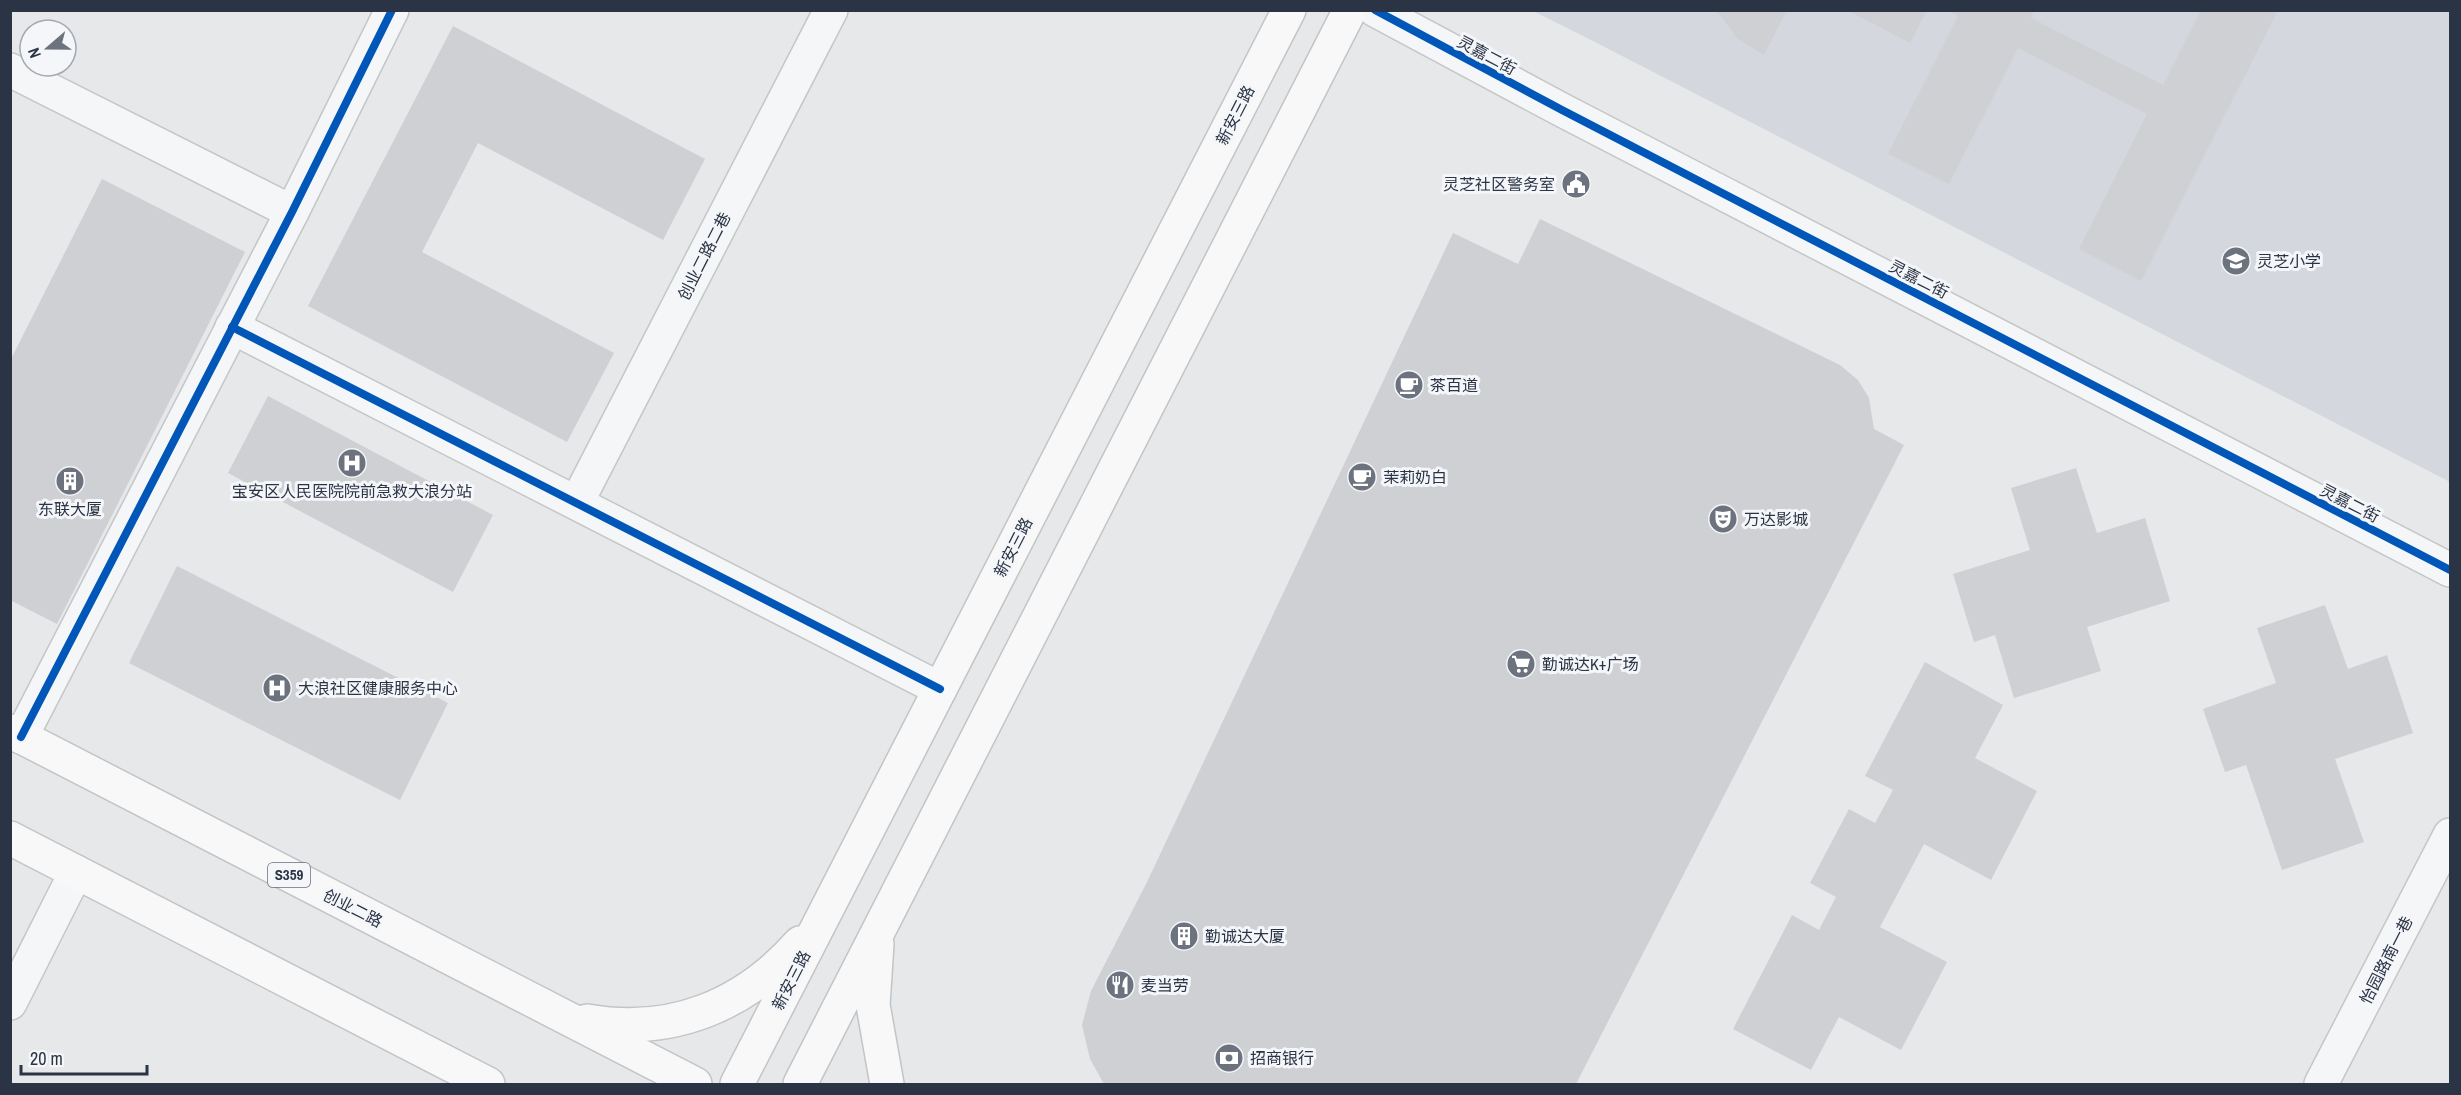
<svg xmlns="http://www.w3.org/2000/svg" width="2461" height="1095" font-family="'Archivo Narrow','Noto Sans SC',sans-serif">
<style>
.built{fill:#d4d7dd}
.building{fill:#ced0d3}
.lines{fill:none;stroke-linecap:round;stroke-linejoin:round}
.street-casing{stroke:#c4c6c8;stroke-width:36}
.primary-casing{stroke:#c2c5c8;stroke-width:36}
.street{stroke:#f5f6f7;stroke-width:33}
.primary{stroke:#f8f8f8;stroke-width:33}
.cycleway-casing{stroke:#f4f6f9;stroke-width:11}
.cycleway{stroke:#0057b8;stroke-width:8}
.labels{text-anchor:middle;stroke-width:6;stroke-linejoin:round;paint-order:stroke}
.shield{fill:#f4f6f9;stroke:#676e7b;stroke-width:1.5}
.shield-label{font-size:15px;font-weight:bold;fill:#2b3445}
.street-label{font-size:16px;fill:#2b3445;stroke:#f4f6f9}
.poi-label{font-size:16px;fill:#2b3445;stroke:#f4f6f9;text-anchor:start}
</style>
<rect width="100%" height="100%" fill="#e6e8ea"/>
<polygon class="built" points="1533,11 2450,11 2450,482 1593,41"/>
<g class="building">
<polygon points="1716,10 1787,10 1764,55 1738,39"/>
<polygon points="1847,10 1927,10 1910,43"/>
<polygon points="1948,10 2034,10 2031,18 2163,85 2201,10 2278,10 2141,281 2079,249 2147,114 2018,48 1949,184 1888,154 1958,16"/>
<polygon points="453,26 705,159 663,240 478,143 422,252 614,353 567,442 308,306"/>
<polygon points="102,179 245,252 57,624 10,600 10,361"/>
<polygon points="1540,219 1840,365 1858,380 1869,398 1874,429 1904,445 1576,1084 1104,1084 1090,1059 1082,1025 1091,991 1147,882 1453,233 1518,264"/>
<polygon points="268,396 493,515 453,592 228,473"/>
<polygon points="2076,468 2097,533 2145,518 2170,601 2087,627 2101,671 2014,698 1995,635 1974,642 1953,574 2030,550 2011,488"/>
<polygon points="177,566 448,703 400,800 129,663"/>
<polygon points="2325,605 2348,669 2387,655 2413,733 2335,759 2364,842 2282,870 2246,765 2225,772 2203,709 2276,683 2257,628"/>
<polygon points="1925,662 2003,705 1975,758 2037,791 1991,880 1924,844 1880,927 1947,962 1901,1050 1839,1017 1811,1070 1733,1029 1792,915 1819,930 1836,897 1810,883 1849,809 1875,823 1893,790 1865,776"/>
</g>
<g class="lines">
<g class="street-casing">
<g id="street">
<polyline points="1375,10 1562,110 2450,570"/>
<polyline points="10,70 292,212"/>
<polyline points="232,327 940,689"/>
<polyline points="577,502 831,10"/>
<polyline points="21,737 292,212 392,10"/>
<polyline points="10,1003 76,872"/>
<polyline points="2321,1084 2450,835"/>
</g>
</g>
<g class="primary-casing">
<g id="primary">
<polyline points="10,731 695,1084"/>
<polyline points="10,838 488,1084"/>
<polyline points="877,944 873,1005 887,1084"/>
<path d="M 587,1021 C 671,1036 744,1006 800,943"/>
<polyline points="737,1084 1289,10"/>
<polyline points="800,1084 1350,10"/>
</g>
</g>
<use href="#street" class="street"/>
<use href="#primary" class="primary"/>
<g class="cycleway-casing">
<g id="cycleway">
<polyline points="1375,10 1562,110 2450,570"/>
<polyline points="232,327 940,689"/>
<polyline points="21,737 292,212 392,10"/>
</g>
</g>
<use href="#cycleway" class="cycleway"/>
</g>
<defs>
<g id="civic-disc" transform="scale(1.5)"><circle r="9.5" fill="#6c737f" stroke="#f4f6f9"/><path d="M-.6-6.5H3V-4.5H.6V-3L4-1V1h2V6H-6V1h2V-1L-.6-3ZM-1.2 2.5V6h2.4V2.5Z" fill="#fff"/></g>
<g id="school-disc" transform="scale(1.5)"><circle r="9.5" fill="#6c737f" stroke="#f4f6f9"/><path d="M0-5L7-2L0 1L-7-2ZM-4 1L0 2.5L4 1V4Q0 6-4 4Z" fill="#fff"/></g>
<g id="cafe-disc" transform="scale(1.5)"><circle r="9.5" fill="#6c737f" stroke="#f4f6f9"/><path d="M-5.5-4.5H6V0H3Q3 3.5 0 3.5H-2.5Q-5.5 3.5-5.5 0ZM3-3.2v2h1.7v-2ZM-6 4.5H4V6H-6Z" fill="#fff"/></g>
<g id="hospital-disc" transform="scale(1.5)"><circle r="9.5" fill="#6c737f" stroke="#f4f6f9"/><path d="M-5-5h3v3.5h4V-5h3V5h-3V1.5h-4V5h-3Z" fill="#fff"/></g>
<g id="building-disc" transform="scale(1.5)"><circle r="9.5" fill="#6c737f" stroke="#f4f6f9"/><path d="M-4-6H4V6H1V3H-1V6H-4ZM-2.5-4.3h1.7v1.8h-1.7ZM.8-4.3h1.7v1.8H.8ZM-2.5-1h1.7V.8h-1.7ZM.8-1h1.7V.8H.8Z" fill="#fff"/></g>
<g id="theatre-disc" transform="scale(1.5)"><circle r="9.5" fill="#6c737f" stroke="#f4f6f9"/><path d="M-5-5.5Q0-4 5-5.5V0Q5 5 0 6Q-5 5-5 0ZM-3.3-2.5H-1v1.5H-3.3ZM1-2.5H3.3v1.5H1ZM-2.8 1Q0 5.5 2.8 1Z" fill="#fff"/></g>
<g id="supermarket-disc" transform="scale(1.5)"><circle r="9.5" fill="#6c737f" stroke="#f4f6f9"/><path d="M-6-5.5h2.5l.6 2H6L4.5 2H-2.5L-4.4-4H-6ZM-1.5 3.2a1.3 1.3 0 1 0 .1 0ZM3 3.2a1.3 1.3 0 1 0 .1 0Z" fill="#fff"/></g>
<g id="restaurant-disc" transform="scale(1.5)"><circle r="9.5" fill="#6c737f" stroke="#f4f6f9"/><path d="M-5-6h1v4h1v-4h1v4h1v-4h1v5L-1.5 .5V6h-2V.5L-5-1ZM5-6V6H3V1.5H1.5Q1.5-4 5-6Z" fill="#fff"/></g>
<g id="bank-disc" transform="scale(1.5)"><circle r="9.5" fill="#6c737f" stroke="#f4f6f9"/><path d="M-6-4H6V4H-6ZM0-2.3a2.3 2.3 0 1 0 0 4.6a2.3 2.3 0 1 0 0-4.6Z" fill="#fff"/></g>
</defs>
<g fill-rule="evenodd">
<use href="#civic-disc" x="1576" y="184"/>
<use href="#school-disc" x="2236" y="261"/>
<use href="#cafe-disc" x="1409" y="385"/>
<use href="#hospital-disc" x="352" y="463"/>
<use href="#cafe-disc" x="1362" y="477"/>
<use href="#building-disc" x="70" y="481"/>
<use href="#theatre-disc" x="1723" y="519"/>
<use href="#supermarket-disc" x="1521" y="664"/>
<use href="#hospital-disc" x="277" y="688"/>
<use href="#building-disc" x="1184" y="936"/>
<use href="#restaurant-disc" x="1120" y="985"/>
<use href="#bank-disc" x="1229" y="1058"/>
</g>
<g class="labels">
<rect class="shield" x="268" y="863" width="42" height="24" rx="4.5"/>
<g class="shield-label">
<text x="289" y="880">S359</text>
</g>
<g class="street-label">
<text transform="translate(1487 55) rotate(28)" y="6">灵嘉二街</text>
<text transform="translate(1235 115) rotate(-63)" y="6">新安三路</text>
<text transform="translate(704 256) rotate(-63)" y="6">创业二路二巷</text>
<text transform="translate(1919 279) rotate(27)" y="6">灵嘉二街</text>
<text transform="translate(2350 503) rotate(27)" y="6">灵嘉二街</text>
<text transform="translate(1013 547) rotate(-63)" y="6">新安三路</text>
<text transform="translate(353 908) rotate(27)" y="6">创业二路</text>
<text transform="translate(2386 960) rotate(-63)" y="6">怡园路南一巷</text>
<text transform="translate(791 980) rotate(-63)" y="6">新安三路</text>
</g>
<g class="poi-label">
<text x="1555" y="190" text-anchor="end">灵芝社区警务室</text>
<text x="2257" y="267">灵芝小学</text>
<text x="1430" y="391">茶百道</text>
<text x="1383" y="483">茉莉奶白</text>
<text x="352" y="497" text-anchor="middle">宝安区人民医院院前急救大浪分站</text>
<text x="70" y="515" text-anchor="middle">东联大厦</text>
<text x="1744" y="525">万达影城</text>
<text x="1542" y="670">勤诚达K+广场</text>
<text x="298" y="694">大浪社区健康服务中心</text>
<text x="1205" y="942">勤诚达大厦</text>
<text x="1141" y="991">麦当劳</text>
<text x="1250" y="1064">招商银行</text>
</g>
</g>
<rect width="2461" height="1095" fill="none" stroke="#2b3445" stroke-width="24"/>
<g transform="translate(48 48) rotate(250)"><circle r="28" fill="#f4f6f9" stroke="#a4a8b1" stroke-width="1.5"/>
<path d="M0-4.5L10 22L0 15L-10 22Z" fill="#6c737f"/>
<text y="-9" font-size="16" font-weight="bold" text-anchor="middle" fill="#2b3445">N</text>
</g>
<path d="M21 1065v9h126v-9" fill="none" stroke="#2b3445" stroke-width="3"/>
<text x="30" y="1065" font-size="18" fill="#2b3445" stroke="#f4f6f9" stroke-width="4.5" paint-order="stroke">20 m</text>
</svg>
